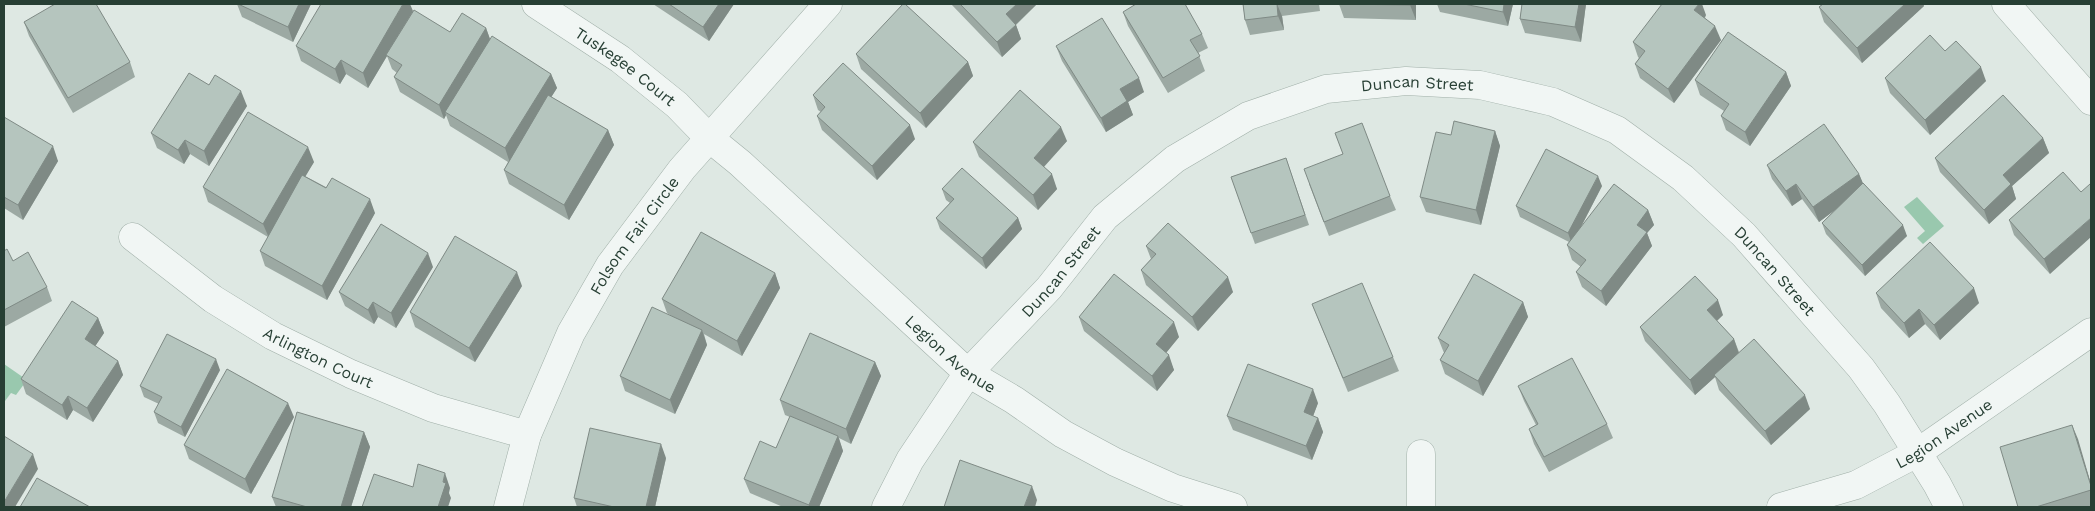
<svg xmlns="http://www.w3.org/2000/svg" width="2095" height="511" font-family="'Work Sans',sans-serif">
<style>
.water{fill:#99c8ae}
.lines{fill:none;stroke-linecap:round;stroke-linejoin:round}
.minor-casing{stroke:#a0afa8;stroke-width:29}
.minor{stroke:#f1f6f4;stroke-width:28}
.wall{fill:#9ca9a3}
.shaded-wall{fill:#7f8a85}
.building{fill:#b5c5be;stroke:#7f8a85}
.labels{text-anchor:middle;stroke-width:4.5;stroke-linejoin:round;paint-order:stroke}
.street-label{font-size:16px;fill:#273f34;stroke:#eef5f2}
</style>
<rect width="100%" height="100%" fill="#dee8e3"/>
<g class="water">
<polygon points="1917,197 1944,226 1923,244 1917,238 1925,231 1904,207"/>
<polygon points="4,364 27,380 16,395 11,393 5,401 4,400"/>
</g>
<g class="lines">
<g class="minor-casing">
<g id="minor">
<path id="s1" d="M 536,4 L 620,59 L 677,105 L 708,137 L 740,163 L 968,373 L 1014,400 L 1063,434 L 1115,462 L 1173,488 L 1233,507"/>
<polyline points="2006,4 2091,101"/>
<path id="s2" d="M 133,237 L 213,299 L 273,336 L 351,374 L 433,408 L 527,435"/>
<polyline points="1421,454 1421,507"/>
<path id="s3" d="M 508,507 L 527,435 L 571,333 L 610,265 L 682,169 L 828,4"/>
<path id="s4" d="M 886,507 L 910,460 L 968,373 L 1049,288 L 1105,217 L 1175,159 L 1248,116 L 1326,89 L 1406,81 L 1480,85 L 1553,102 L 1617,130 L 1683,178 L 1744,235 L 1861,368 L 1887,404 L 1937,484 L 1949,507"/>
<path id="s5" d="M 1781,507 L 1856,485 L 1917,453 L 2091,332"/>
</g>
</g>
<use href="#minor" class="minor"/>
</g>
<g class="wall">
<polygon points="237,4 311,4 293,42 242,17"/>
<polygon points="653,4 734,4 709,41"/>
<polygon points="951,4 1037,4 1016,25 1021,39 1002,57"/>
<polygon points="1243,4 1319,4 1320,11 1282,16 1284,30 1250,35 1245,20"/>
<polygon points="1339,4 1416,4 1416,20 1344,18"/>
<polygon points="1437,4 1513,4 1508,26 1440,12"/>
<polygon points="1522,4 1586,4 1581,42 1525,33 1520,19"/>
<polygon points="1823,4 1923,4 1924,6 1862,63 1824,22 1819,7"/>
<polygon points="413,11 450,32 486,28 490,39 551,74 557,88 551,97 608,130 614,145 569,220 509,184 504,170 508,162 450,126 446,115 444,119 400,92 394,77 397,73 392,69 387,56 368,88 346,74 340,84 301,61 296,46"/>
<polygon points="1123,12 1202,34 1208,48 1198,53 1205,71 1168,93 1128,26"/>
<polygon points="1706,15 1705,18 1721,40 1674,103 1640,78 1635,64 1639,58 1638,57 1633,42"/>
<polygon points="24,22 130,62 135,77 73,113 29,36"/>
<polygon points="1056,46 1144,92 1128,102 1133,115 1106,132 1062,61"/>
<polygon points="1945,51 1986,81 1930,135 1890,93 1885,78"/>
<polygon points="856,54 968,62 973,76 926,128 861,69"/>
<polygon points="1786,72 1791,86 1750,146 1726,130 1721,116 1724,111 1700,95 1695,80"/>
<polygon points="209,85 247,106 209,166 190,154 184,164 157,148 151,133"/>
<polygon points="813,95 915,139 877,180 822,130 817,116 821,112 818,110"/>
<polygon points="4,117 58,161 23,220 4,208"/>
<polygon points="1495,131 1500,146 1481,225 1426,212 1420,197 1451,135"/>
<polygon points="1335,133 1390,196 1396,210 1329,236 1309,184 1343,154"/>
<polygon points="2043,138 2049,153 2012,186 2016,199 1989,224 1940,172 1935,158"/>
<polygon points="1067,141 1044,167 1057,189 1038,210 979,157 973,142"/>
<polygon points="1286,158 1309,225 1255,244 1231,177"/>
<polygon points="314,162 305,176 375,213 327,300 265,266 260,251 268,237 208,202 203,187"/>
<polygon points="1767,165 1859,174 1863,184 1907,236 1865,276 1826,234 1822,223 1838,207 1819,222 1802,199 1792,206 1772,179"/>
<polygon points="2063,172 2050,274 2014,235 2009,220"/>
<polygon points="1602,186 1582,225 1648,210 1654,225 1647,233 1652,246 1606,306 1582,287 1576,272 1581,267 1572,260 1567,245 1569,242 1520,217 1516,206"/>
<polygon points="942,189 1018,218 1022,229 986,269 940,229 936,218 950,203 946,200"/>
<polygon points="1146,246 1233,292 1198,331 1146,285 1141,270 1151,259"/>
<polygon points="4,251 13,261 47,287 52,301 4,327"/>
<polygon points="433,267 396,328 378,317 374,324 345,306 339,292"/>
<polygon points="775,273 780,288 742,356 704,334 707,345 675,414 625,391 620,376 673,317 667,313 662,299"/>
<polygon points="522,286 475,362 415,327 410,312"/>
<polygon points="1876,293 1979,303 1940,340 1925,324 1909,338 1881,308"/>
<polygon points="1523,302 1528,317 1483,396 1445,374 1440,360 1444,353 1438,338"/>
<polygon points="1312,304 1393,357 1399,371 1348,392"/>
<polygon points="1723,315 1717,321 1734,339 1739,352 1810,409 1771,445 1719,390 1715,377 1695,395 1645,341 1640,327"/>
<polygon points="1079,317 1179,337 1166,353 1174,370 1157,391 1084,331"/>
<polygon points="98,318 104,333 95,346 118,361 123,375 93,422 73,410 67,420 26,394 21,379"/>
<polygon points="875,362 881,376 851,444 839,438 843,451 819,507 783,507 750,493 744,479 776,448 790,417 785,415 780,400"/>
<polygon points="220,370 185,437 158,423 154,412 159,404 144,397 140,386"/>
<polygon points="1518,386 1607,424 1613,438 1549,472 1534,444 1529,429 1536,425 1524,401"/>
<polygon points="1318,403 1313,416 1318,418 1323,432 1312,460 1233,430 1227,416"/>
<polygon points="294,417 251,494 189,459 184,445"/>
<polygon points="2072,425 2091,484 2091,506 2088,507 2018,507"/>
<polygon points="364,432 370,447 351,507 276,507 272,497"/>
<polygon points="666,458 655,507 577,507 574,498"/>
</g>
<g class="shaded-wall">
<polygon points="299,4 311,4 293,42 288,27"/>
<polygon points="403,4 410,4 413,11 386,55 387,56 368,88 363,73"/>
<polygon points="719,4 734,4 709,41 703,27"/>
<polygon points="1017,4 1037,4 1011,29 1006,14"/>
<polygon points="1277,4 1282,16 1284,30 1278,16"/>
<polygon points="1410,4 1416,4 1416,20 1410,5"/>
<polygon points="1504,4 1513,4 1508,26 1503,12"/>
<polygon points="1579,4 1586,4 1581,42 1575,27"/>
<polygon points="1699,4 1702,4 1706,15 1700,25 1694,10"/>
<polygon points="1905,4 1923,4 1924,6 1862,63 1857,48"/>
<polygon points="1016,25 1021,39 1002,57 997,42"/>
<polygon points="1715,26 1721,40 1674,103 1668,89"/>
<polygon points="486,28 491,42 445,112 446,115 444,119 439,105"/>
<polygon points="341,60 346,74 340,84 335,69"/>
<polygon points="968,62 973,76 926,128 920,113"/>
<polygon points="1981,67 1986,81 1930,135 1925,120"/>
<polygon points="1786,72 1791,86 1750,146 1745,132"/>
<polygon points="551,74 557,88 510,163 505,148"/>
<polygon points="1139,78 1144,92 1128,102 1133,115 1106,132 1101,118 1120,89"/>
<polygon points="241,91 247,106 209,166 204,151"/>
<polygon points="910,125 915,139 877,180 872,166"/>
<polygon points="1061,127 1067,141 1039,172 1034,158"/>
<polygon points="608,130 614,145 569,220 564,205"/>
<polygon points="1495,131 1500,146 1481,225 1476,210"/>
<polygon points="2043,138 2049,153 2012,186 2016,199 1989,224 1984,210 2003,175"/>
<polygon points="185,140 190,154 184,164 178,150"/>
<polygon points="53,146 58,161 23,220 18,205"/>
<polygon points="308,147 314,162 269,238 263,224"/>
<polygon points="1052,174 1057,189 1038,210 1033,195"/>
<polygon points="1859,174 1865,188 1819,222 1813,207"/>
<polygon points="1598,176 1602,186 1572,244 1568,233"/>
<polygon points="1796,184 1802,199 1792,206 1786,191"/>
<polygon points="370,199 375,213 327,300 322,286"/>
<polygon points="1648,210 1654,225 1647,233 1652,246 1606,306 1601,291 1637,225"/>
<polygon points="1018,218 1022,229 986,269 982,258"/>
<polygon points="2091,218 2091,237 2050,274 2044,259"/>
<polygon points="1903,225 1907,236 1865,276 1862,265"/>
<polygon points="428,253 433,267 396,328 391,313"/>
<polygon points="517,272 522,286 475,362 469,348"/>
<polygon points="775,273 780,288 742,356 737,341"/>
<polygon points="1228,277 1233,292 1198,331 1192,317"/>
<polygon points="1974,288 1979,303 1940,340 1934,325"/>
<polygon points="1718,300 1723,315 1712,325 1707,310"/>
<polygon points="373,302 378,317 374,324 368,310"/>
<polygon points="1523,302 1528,317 1483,396 1478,381"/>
<polygon points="1919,309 1925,324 1909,338 1904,323"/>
<polygon points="98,318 104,333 90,354 85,339"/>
<polygon points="1174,322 1179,337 1161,359 1156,344"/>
<polygon points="702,330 707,345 675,414 670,400"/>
<polygon points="1734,339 1739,354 1714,375 1715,377 1695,395 1690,380"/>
<polygon points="1169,355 1174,370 1157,391 1152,376"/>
<polygon points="216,359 220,370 185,437 181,427"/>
<polygon points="118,361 123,375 93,422 87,408"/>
<polygon points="875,362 881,376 851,444 846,429"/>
<polygon points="1313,389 1318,403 1309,427 1304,412"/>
<polygon points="1805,395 1810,409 1771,445 1765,431"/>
<polygon points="68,396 73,410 67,420 62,405"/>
<polygon points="288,403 294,417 251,494 245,479"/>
<polygon points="1318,418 1323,432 1312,460 1306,446"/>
<polygon points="2072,425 2078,439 2091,484 2091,486"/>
<polygon points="364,432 370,447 351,507 341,507"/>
<polygon points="838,436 843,451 819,507 809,507 809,505"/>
<polygon points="661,444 666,458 655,507 646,507"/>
<polygon points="33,454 38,469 15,507 4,507 4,502"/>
<polygon points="445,473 450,488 449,493 451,498 448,507 438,507"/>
<polygon points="1032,486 1037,500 1035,507 1024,507"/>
</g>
<g class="building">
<polygon points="55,4 96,4 130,62 68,98 24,22"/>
<polygon points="238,4 299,4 288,27"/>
<polygon points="321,4 403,4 363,73 341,60 335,69 296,46"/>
<polygon points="669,4 719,4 703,27"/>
<polygon points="903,4 905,4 968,62 920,113 856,54"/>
<polygon points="960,4 1017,4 1006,14 1016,25 997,42"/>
<polygon points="1136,4 1185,4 1202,34 1190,40 1200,56 1163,78 1123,12"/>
<polygon points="1243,4 1277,4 1278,16 1245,20"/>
<polygon points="1340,4 1410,4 1410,5"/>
<polygon points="1464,4 1504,4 1503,12"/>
<polygon points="1522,4 1579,4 1575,27 1520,19"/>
<polygon points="1662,4 1699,4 1694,10 1715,26 1668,89 1635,64 1645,51 1633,42"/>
<polygon points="1823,4 1905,4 1857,48 1819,7"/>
<polygon points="414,10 450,32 462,13 486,28 439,105 394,77 402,65 386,55"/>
<polygon points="1102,18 1139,78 1120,89 1127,101 1101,118 1056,46"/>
<polygon points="1728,32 1786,72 1745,132 1721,116 1729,104 1695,80"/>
<polygon points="1930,35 1945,51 1956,41 1981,67 1925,120 1885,78"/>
<polygon points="492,36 551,74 505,148 445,112"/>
<polygon points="843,63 910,125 872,166 817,116 825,107 813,95"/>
<polygon points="189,73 209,85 215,75 241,91 204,151 185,140 178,150 151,133"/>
<polygon points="1020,90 1061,127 1034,158 1052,174 1033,195 973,142"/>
<polygon points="548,95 608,130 564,205 504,170"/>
<polygon points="2003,95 2043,138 2003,175 2011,184 1984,210 1935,158"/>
<polygon points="248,112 308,147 263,224 203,187"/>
<polygon points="4,117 53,146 18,205 4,197"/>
<polygon points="1454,121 1495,131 1476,210 1420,197 1436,132 1451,135"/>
<polygon points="1362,123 1390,196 1324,222 1304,169 1343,154 1335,133"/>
<polygon points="1824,124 1859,174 1813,207 1796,184 1786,191 1767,165"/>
<polygon points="1546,149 1598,176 1568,233 1516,206"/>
<polygon points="1286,158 1305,215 1251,233 1231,177"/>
<polygon points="962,168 1018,218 982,258 936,218 954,199 942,189"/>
<polygon points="2063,172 2081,192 2090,184 2091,184 2091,218 2044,259 2009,220"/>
<polygon points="302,175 326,188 332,178 370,199 322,286 260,251"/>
<polygon points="1863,183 1903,225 1862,265 1822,223"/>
<polygon points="1614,184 1648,210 1637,225 1647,232 1601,291 1576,272 1586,260 1567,245"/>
<polygon points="1168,223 1228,277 1192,317 1141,270 1156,254 1146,246"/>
<polygon points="381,224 428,253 391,313 373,302 368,310 339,292"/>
<polygon points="701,232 775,273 737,341 662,299"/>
<polygon points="455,236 517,272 469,348 410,312"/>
<polygon points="1930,242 1974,288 1934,325 1919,309 1904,323 1876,293"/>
<polygon points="7,249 13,261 28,252 47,287 4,310 4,251"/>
<polygon points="1114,274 1174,322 1156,344 1169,355 1152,376 1079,317"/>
<polygon points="1474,274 1523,302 1478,381 1440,360 1449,345 1438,338"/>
<polygon points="1695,276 1718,300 1707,310 1734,339 1690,380 1640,327"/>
<polygon points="1362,283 1393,357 1343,378 1312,304"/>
<polygon points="72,301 98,318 85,339 118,361 87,408 68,396 62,405 21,379"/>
<polygon points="652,307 702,330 670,400 620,376"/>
<polygon points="810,333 875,362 846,429 780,400"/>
<polygon points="167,334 216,359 181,427 154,412 162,397 140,386"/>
<polygon points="1754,339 1805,395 1765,431 1714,375"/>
<polygon points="1572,358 1607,424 1544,457 1529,429 1538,424 1518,386"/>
<polygon points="1248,364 1313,389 1304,412 1318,418 1306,446 1227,416"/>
<polygon points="227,369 288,403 245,479 184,445"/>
<polygon points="297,412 364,432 341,507 307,507 272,497"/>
<polygon points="790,416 838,436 809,505 744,479 760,441 776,448"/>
<polygon points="2072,425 2091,486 2091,490 2036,507 2018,507 2000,447"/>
<polygon points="590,428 661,444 646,507 614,507 574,498"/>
<polygon points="4,436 33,454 4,502"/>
<polygon points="960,460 1032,486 1024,507 944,507"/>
<polygon points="418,464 445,473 443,482 446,483 438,507 362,507 374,474 413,487"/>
<polygon points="37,478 90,507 20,507"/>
</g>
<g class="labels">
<g class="street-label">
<text dy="6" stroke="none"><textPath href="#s1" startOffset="109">Tuskegee Court</textPath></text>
<text dy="6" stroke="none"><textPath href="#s4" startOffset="715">Duncan Street</textPath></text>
<text dy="6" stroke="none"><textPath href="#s3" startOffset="302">Folsom Fair Circle</textPath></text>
<text dy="6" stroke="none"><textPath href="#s4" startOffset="295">Duncan Street</textPath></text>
<text dy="6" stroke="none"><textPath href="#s4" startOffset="1135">Duncan Street</textPath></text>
<text dy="6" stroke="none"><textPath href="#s1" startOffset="544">Legion Avenue</textPath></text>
<text dy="6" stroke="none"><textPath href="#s2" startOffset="222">Arlington Court</textPath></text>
<text dy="6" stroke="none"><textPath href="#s5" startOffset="180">Legion Avenue</textPath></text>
</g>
</g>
<rect width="2095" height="511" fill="none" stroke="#273f34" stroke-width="10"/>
</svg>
